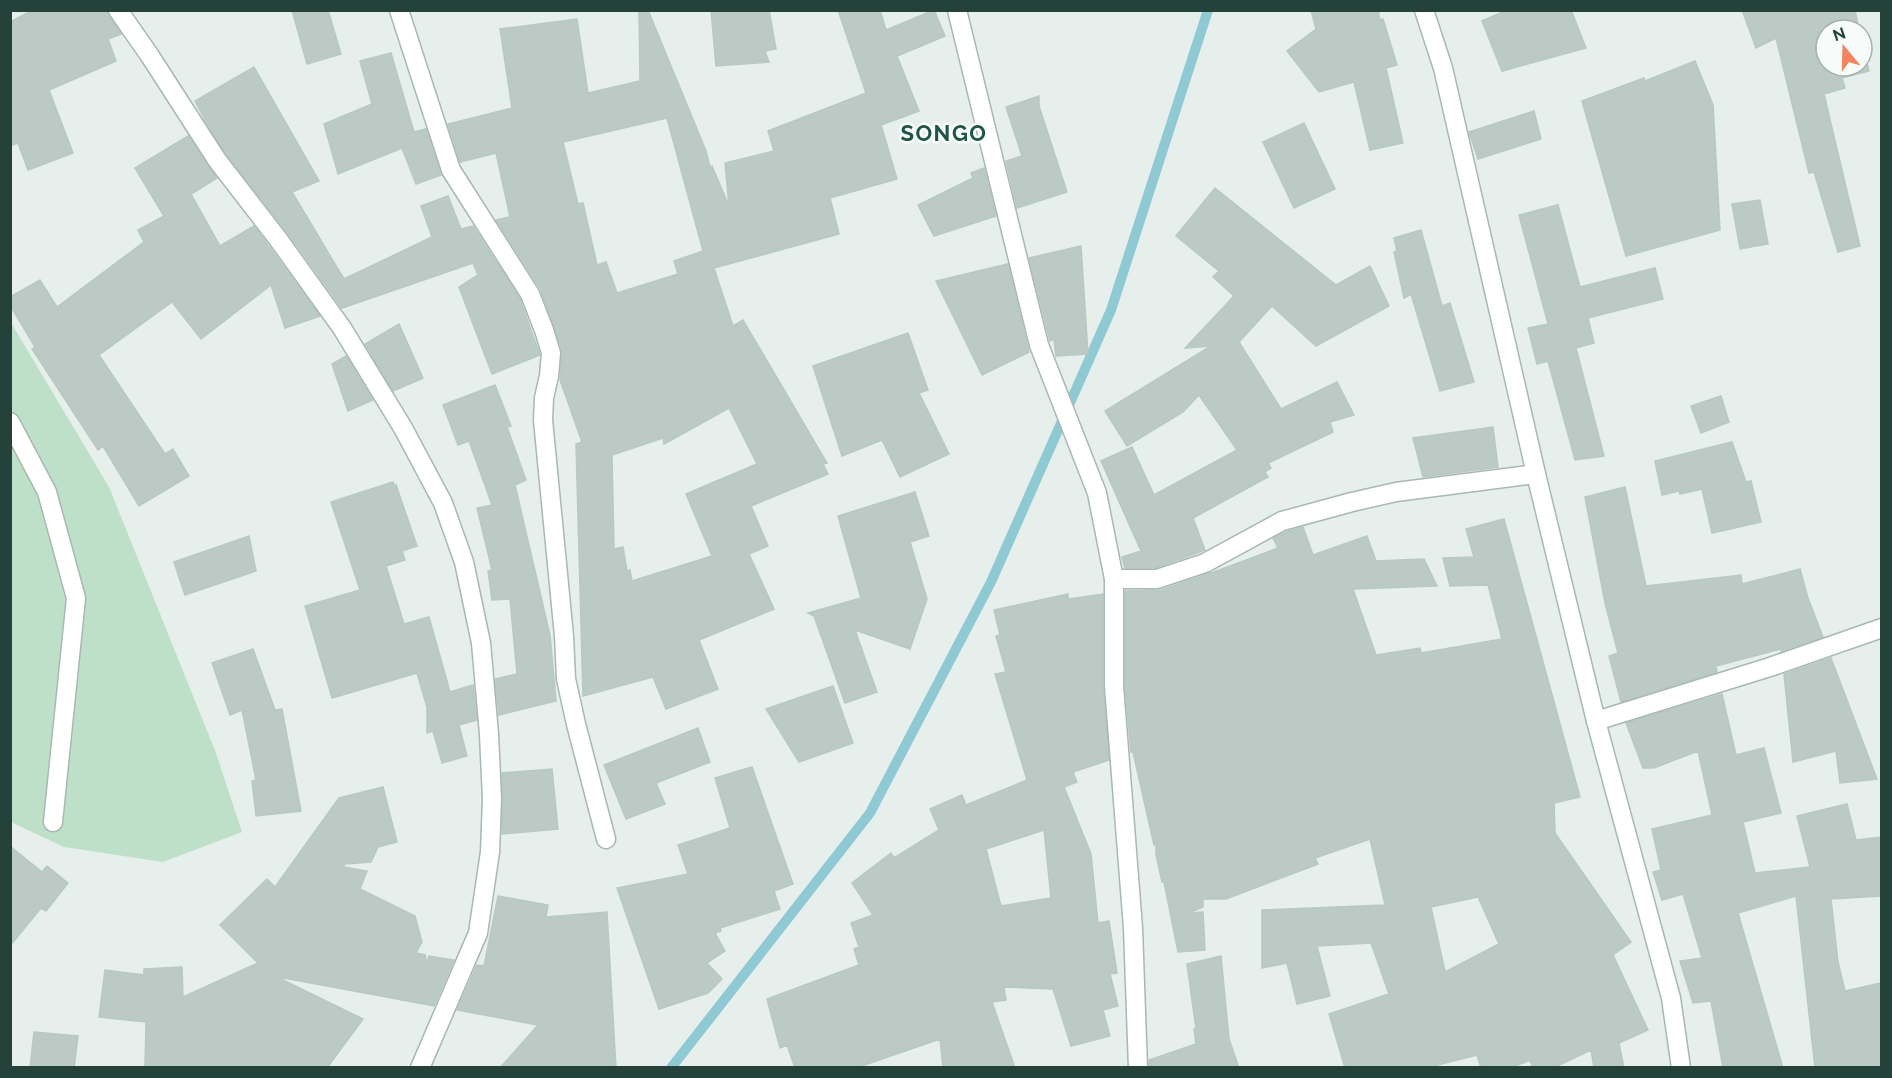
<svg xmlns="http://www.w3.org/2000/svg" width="1892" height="1078" font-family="Raleway,sans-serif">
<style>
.green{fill:#bfe0c8}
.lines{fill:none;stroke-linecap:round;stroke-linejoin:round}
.stream{stroke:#8ec9d4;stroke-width:10}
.building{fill:#bbcac4;stroke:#b8c9c2;stroke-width:1.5;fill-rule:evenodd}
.minor-casing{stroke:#a8b8b2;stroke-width:21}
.minor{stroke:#fff;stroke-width:18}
.labels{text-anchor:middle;stroke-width:5;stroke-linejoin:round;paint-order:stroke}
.district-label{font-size:22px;font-weight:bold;letter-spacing:1.5px;fill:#1f5548;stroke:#f7fbf9}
</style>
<rect width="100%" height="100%" fill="#e6efeb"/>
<polygon class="green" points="10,321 109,487 216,753 242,832 163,862 64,847 11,822"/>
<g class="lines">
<polyline class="stream" points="671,1068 870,813 991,582 1111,310 1208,10"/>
</g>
<g class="building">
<polygon points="33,10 107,10 121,34 108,39 116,61 49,90 73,153 28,170 18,143 10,146 10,22"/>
<polygon points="292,10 328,10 341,54 307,64"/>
<path d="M 639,10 L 648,10 L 706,151 L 710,167 L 712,166 L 729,206 L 725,163 L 774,151 L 768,131 L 866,93 L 838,10 L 880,10 L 886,30 L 934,10 L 945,36 L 897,56 L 919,111 L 881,125 L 897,179 L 830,198 L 839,234 L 714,268 L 733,326 L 743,320 L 827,463 L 823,464 L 828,474 L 751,506 L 768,546 L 749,554 L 774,609 L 699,640 L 718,689 L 666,709 L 653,677 L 583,696 L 576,444 L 582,442 L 560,380 L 562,350 L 540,288 L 496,220 L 510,217 L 496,153 L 460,162 L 448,124 L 512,108 L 500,29 L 577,19 L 588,93 L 640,81 ZM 667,118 L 703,251 L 674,261 L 678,274 L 617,293 L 606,262 L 597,265 L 583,203 L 578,204 L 563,142 ZM 729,408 L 757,464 L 686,494 L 712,556 L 632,581 L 630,570 L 627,571 L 623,547 L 614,549 L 612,455 L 663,438 L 664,444 Z"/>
<polygon points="711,10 769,10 776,49 765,51 769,62 716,66"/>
<polygon points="1311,10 1378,10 1380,20 1383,19 1397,65 1386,68 1403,143 1370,150 1354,82 1319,92 1287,51 1316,29"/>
<polygon points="1507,10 1571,10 1586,48 1502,71 1482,21"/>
<polygon points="1742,10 1855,10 1859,30 1826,30 1826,66 1862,66 1862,42 1869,71 1842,78 1845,88 1824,94 1860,246 1838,252 1814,172 1809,173 1776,38 1756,48"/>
<polygon points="391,53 414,132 426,129 441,175 416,184 402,148 338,174 324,124 372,104 360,61"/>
<polygon points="1695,61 1713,105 1720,230 1626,256 1582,101 1644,78 1645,81"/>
<polygon points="254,67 319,181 292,192 344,279 432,237 421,206 448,196 461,229 473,226 520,299 540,355 492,374 459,287 478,275 473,263 342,308 287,232 226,154 207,124 195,101"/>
<polygon points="1039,96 1039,106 1067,192 1017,208 1006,161 1022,156 1006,107"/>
<polygon points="1534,111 1541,139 1478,159 1469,132"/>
<polygon points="1304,123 1335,189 1294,208 1263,142"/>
<polygon points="188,136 217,178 191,194 220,246 254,226 320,316 285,328 271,285 201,339 172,302 99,355 165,454 173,449 189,476 139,506 103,446 98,450 32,349 35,347 10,305 10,297 40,280 57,307 144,242 138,230 164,216 135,168"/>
<polygon points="984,168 996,216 934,236 918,205 973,178 971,173"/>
<polygon points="1215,188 1336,285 1370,266 1389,306 1316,346 1272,306 1239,342 1281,409 1337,382 1354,415 1330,422 1333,432 1268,463 1271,468 1265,472 1268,477 1193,518 1205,550 1155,568 1125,568 1122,557 1141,551 1101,461 1132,447 1154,495 1237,450 1199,395 1183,412 1127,446 1105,411 1211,346 1185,348 1234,296 1213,277 1219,271 1176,236"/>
<polygon points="1760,200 1768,244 1740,249 1732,204"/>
<polygon points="1558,205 1580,287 1655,268 1663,299 1588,318 1594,343 1576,348 1604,456 1575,460 1548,361 1537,364 1528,328 1548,324 1519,215"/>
<polygon points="1421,230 1442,306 1450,303 1474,382 1440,391 1411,294 1404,298 1394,252 1397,251 1394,238"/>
<polygon points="1081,246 1088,354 1056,356 1054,339 1050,341 1029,258"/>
<polygon points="1008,264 1029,352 982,375 936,281"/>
<polygon points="399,324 423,378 393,391 365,344"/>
<polygon points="908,333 928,390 919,393 949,454 900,477 882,440 842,456 813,366"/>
<polygon points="346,356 373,400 348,411 332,364"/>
<polygon points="495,385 511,426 507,427 526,480 515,485 550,635 556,701 499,715 495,679 517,674 510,599 492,600 488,571 492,570 477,508 492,505 469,441 458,445 443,405"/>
<polygon points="1721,396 1729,422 1701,433 1691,406"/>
<polygon points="1493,427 1498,467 1423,477 1413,438"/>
<polygon points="1732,442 1746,482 1751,481 1761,522 1712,533 1702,489 1680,494 1679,491 1662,495 1655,461"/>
<polygon points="393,482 395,486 396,485 417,546 402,551 405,560 386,566 404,624 429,617 450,692 473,685 477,720 459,725 467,756 442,763 433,731 427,733 427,707 417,673 332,698 305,606 360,590 331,502"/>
<polygon points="1625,487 1646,586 1741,575 1742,584 1800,569 1808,598 1823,637 1781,651 1781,649 1716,666 1717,672 1621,702 1609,656 1618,653 1605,603 1585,497"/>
<polygon points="915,492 929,536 910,542 927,599 910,649 855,630 877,692 845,703 814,616 808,613 861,598 838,516"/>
<path d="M 1504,519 L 1580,797 L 1554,803 L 1555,833 L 1631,942 L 1613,955 L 1648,1030 L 1619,1043 L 1624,1068 L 1594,1068 L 1591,1050 L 1553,1068 L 1533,1068 L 1530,1060 L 1510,1068 L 1481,1068 L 1477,1055 L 1426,1068 L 1345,1068 L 1329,1014 L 1389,994 L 1371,943 L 1317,946 L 1330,996 L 1297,1004 L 1287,963 L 1262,968 L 1262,910 L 1385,905 L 1370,839 L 1315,858 L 1318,864 L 1226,899 L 1203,899 L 1203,907 L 1188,913 L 1203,912 L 1205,950 L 1178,952 L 1164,882 L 1162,882 L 1156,855 L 1156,844 L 1154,845 L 1133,752 L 1131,752 L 1125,686 L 1125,591 L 1161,590 L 1214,572 L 1278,548 L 1273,538 L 1286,532 L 1303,527 L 1313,555 L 1367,536 L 1376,561 L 1424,559 L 1437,586 L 1353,589 L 1376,655 L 1420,648 L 1421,653 L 1502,639 L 1488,585 L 1450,586 L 1443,558 L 1474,557 L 1466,529 ZM 1478,897 L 1499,944 L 1445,972 L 1431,907 Z"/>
<polygon points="249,536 256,571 185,595 174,562"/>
<path d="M 1068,594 L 1068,599 L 1103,594 L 1103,686 L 1109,760 L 1073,772 L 1077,782 L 1064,787 L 1091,854 L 1098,923 L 1109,921 L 1117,973 L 1110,974 L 1118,1006 L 1103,1010 L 1110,1036 L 1071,1046 L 1053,989 L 1004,987 L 1006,1000 L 992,1002 L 1015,1068 L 943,1068 L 940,1039 L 856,1068 L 795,1068 L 787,1045 L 780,1048 L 767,999 L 859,965 L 854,949 L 859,947 L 851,923 L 873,915 L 852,883 L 891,853 L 894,858 L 939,830 L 930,809 L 962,795 L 966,805 L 1027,780 L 995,674 L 1006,672 L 996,636 L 1000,635 L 994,610 ZM 1044,830 L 1051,898 L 1001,906 L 986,849 Z"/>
<polygon points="253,649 275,710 282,709 301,811 256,816 252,781 256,780 242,710 230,715 212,663"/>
<polygon points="1831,658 1864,745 1877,779 1840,783 1836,751 1793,762 1784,674"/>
<polygon points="833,686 853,743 799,762 766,709"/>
<polygon points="1722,694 1736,755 1764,748 1781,813 1743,822 1755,873 1810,867 1797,816 1847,804 1856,840 1881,837 1881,896 1831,899 1838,962 1845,991 1881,983 1881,1068 1815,1068 1796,896 1738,913 1783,1068 1723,1068 1711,1001 1693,1003 1680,961 1702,958 1683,894 1662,900 1653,872 1661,870 1652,829 1712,815 1698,751 1654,768 1643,768 1626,723"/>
<polygon points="698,728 710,762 656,783 665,804 626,819 604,765"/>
<polygon points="752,767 793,884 774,891 780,909 720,928 721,931 715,933 725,951 707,963 722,979 708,993 659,1009 617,888 688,874 678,845 730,828 715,778"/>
<polygon points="552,769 558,829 502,834 502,773"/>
<polygon points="383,787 397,842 378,847 371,862 344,864 344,867 367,871 360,889 415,916 422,942 416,953 425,955 427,963 429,956 454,960 434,1006 284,978 283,980 363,1019 327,1068 145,1068 146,1022 99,1017 105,970 144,975 144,969 182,967 183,997 258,963 220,925 267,879 275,887 339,798"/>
<polygon points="10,846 42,872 47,866 68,883 46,911 41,908 10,946"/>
<polygon points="498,896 548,905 546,917 607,912 616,1068 500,1068 538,1025 457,1010 477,965 484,966"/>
<polygon points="1221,956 1229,1039 1239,1068 1149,1068 1149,1060 1196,1044 1194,1029 1196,1029 1187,964"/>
<polygon points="34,1032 78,1036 74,1068 30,1068"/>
</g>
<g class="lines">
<g class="minor-casing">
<g id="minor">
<polyline points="118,10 150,56 217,160 278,239 342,328 403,428 443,503 464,562 481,643 489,734 492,799 490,852 478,933 420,1068"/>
<polyline points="399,10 451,170 530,294 544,330 551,353 549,376 544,398 543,420 564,636 566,679 576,724 606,839"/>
<polyline points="957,10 1039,345 1097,493 1114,579 1114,686 1133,928 1138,1068"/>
<polyline points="1424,10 1443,68 1536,474 1596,721 1671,998 1681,1068"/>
<polyline points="10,422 47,492 76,598 53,822"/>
<polyline points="1114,579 1157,579 1205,563 1282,521 1352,502 1396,492 1536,474"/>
<polyline points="1596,721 1770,667 1882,628"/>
</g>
</g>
<use href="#minor" class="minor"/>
</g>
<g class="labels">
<g class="district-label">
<text x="944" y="141">SONGO</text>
</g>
</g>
<rect width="1892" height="1078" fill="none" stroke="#24423a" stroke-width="24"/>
<g transform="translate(1844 48) rotate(341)"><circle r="28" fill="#f7fbf9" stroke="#a3b1ad" stroke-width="1.5"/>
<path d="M0-4.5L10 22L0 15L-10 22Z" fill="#f4845f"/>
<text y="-9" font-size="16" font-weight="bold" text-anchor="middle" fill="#24423a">N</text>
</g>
</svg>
